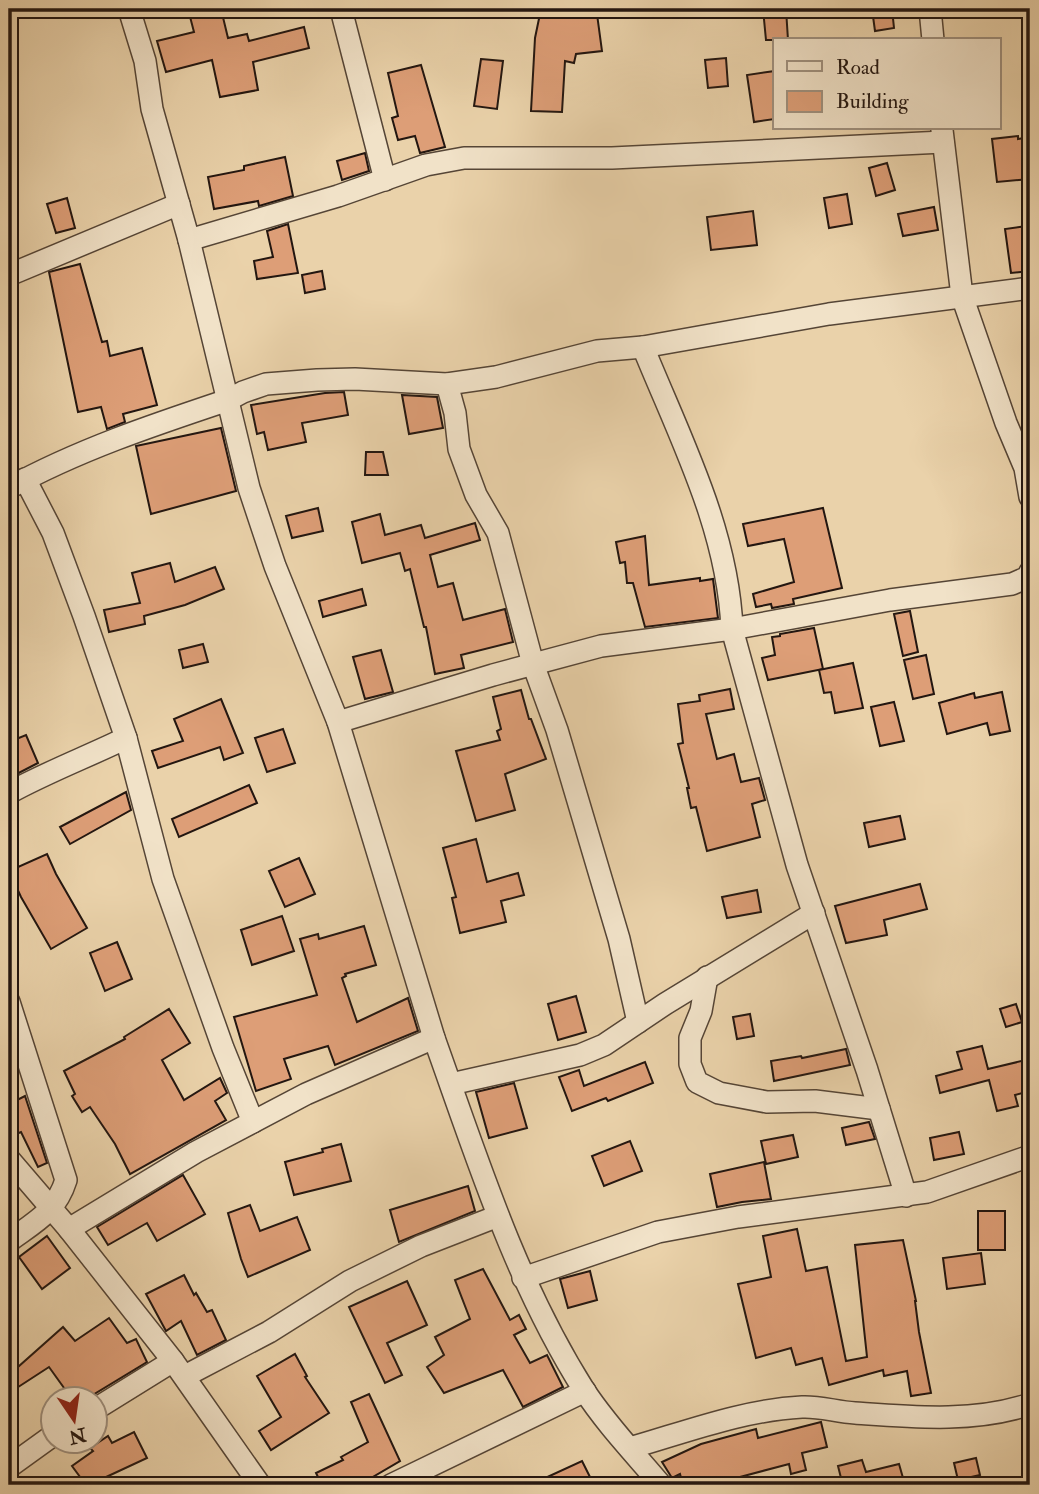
<svg xmlns="http://www.w3.org/2000/svg" width="1039" height="1494" font-family="'IM FELL Double Pica',serif">
<style>
.building{fill:#dd9e77;stroke:#231610;stroke-width:2}
.lines{fill:none;stroke-linecap:round;stroke-linejoin:round}
.street-casing{stroke:#554536;stroke-width:24}
.street{stroke:#f1e2c8;stroke-width:21}
</style>
<rect width="100%" height="100%" fill="#ead2aa"/>
<filter id="stains"><feTurbulence type="fractalNoise" baseFrequency=".00286" numOctaves="4"/><feColorMatrix values="0 0 0 0 .2 0 0 0 0 .09 0 0 0 0 .02 0 0 0 .5 -.17"/></filter>
<radialGradient id="worn" r=".72"><stop offset=".6" stop-color="#630" stop-opacity="0"/><stop offset="1" stop-color="#630" stop-opacity=".3"/></radialGradient>
<g class="building">
<polygon points="188,9 221,9 228,38 247,34 249,41 304,27 309,48 253,62 258,90 220,97 212,60 166,72 157,41 194,32"/>
<polygon points="541,9 582,9 581,16 597,14 602,51 576,54 574,63 565,61 562,112 531,111 535,38"/>
<polygon points="763,9 786,9 788,40 766,40"/>
<polygon points="872,9 892,9 894,28 875,31"/>
<polygon points="726,58 728,86 708,88 705,60"/>
<polygon points="481,59 503,61 497,109 474,106"/>
<polygon points="421,65 445,147 420,153 415,136 398,140 392,118 398,116 388,73"/>
<polygon points="775,71 775,119 754,122 747,75"/>
<polygon points="1018,136 1018,139 1030,137 1030,179 997,182 992,139"/>
<polygon points="365,153 369,171 342,180 337,161"/>
<polygon points="285,157 293,196 259,206 258,201 214,209 208,177 244,170 244,166"/>
<polygon points="887,163 895,190 876,196 869,168"/>
<polygon points="847,194 852,224 829,228 824,198"/>
<polygon points="67,198 75,228 56,233 47,204"/>
<polygon points="934,207 938,230 903,236 898,214"/>
<polygon points="753,211 757,245 711,250 707,217"/>
<polygon points="288,224 298,273 257,279 254,261 273,257 267,231"/>
<polygon points="1027,226 1030,271 1011,273 1005,229"/>
<polygon points="80,264 102,342 107,341 110,356 142,348 157,405 123,414 125,422 107,429 101,407 78,412 49,272"/>
<polygon points="322,271 325,289 305,293 302,275"/>
<polygon points="344,392 348,415 302,423 306,442 268,450 264,432 257,434 251,405 325,393"/>
<polygon points="402,395 437,397 443,428 409,434"/>
<polygon points="221,428 236,491 151,514 136,446"/>
<polygon points="366,452 383,452 388,475 365,475"/>
<polygon points="318,508 323,531 292,538 286,516"/>
<polygon points="823,508 842,588 793,599 794,604 772,608 771,604 756,607 753,594 794,582 784,539 748,546 743,524"/>
<polygon points="380,514 385,535 421,525 425,538 475,523 480,540 430,555 438,587 453,583 463,620 505,609 513,642 461,655 464,668 435,674 426,627 424,627 410,569 405,571 400,553 362,563 352,522"/>
<polygon points="645,536 649,585 700,578 700,581 713,579 718,618 645,627 633,583 627,583 625,562 620,563 616,542"/>
<polygon points="170,563 175,582 215,567 224,589 185,605 144,616 145,624 109,632 104,610 140,603 132,573"/>
<polygon points="362,589 366,605 323,617 319,601"/>
<polygon points="910,611 918,652 903,656 894,614"/>
<polygon points="814,628 823,669 768,680 762,658 775,655 772,637 780,636 780,634"/>
<polygon points="203,644 208,662 183,668 179,650"/>
<polygon points="381,650 393,692 365,699 353,657"/>
<polygon points="926,655 934,694 913,699 904,660"/>
<polygon points="853,663 863,708 835,713 831,692 824,693 819,670"/>
<polygon points="730,689 734,709 706,714 717,759 734,754 741,782 759,778 765,800 752,804 760,837 707,851 696,807 691,808 687,788 689,788 678,744 683,743 678,704 700,701 699,695"/>
<polygon points="521,690 529,719 531,719 546,759 505,774 515,810 476,821 456,751 500,740 497,731 501,729 493,697"/>
<polygon points="1002,692 1010,731 990,735 987,723 947,734 939,703 974,693 975,698"/>
<polygon points="221,699 243,753 224,760 220,747 158,768 152,751 183,741 174,719"/>
<polygon points="894,702 904,741 880,746 871,707"/>
<polygon points="283,729 295,763 267,772 255,738"/>
<polygon points="26,735 38,763 9,778 9,742"/>
<polygon points="249,785 257,803 179,837 172,819"/>
<polygon points="126,792 131,810 70,844 60,827"/>
<polygon points="900,816 905,839 869,847 864,823"/>
<polygon points="476,839 487,882 518,873 524,895 501,901 506,922 460,933 452,898 456,897 443,848"/>
<polygon points="47,854 56,874 87,928 51,949 21,897 9,871"/>
<polygon points="299,858 315,894 285,907 269,871"/>
<polygon points="920,884 927,909 884,920 887,935 846,943 835,906"/>
<polygon points="757,890 761,912 727,918 722,897"/>
<polygon points="282,916 294,951 252,965 241,930"/>
<polygon points="364,926 376,965 345,974 346,976 342,978 357,1022 408,998 418,1031 335,1065 328,1046 284,1059 291,1079 256,1091 234,1017 317,995 300,939 318,934 319,939"/>
<polygon points="117,942 132,979 105,991 90,953"/>
<polygon points="576,996 586,1032 558,1040 548,1004"/>
<polygon points="1016,1004 1022,1022 1006,1027 1000,1009"/>
<polygon points="169,1009 190,1043 162,1060 184,1100 220,1078 227,1093 215,1101 226,1120 130,1174 115,1144 90,1107 82,1112 72,1096 75,1094 64,1071 125,1039 124,1037"/>
<polygon points="750,1014 754,1036 737,1039 733,1017"/>
<polygon points="982,1046 988,1069 1030,1059 1030,1091 1015,1095 1018,1106 997,1111 989,1080 940,1093 936,1076 962,1069 957,1052"/>
<polygon points="846,1049 850,1065 774,1081 771,1061 801,1056 802,1058"/>
<polygon points="645,1062 653,1083 608,1101 606,1098 572,1111 559,1077 579,1070 584,1086"/>
<polygon points="514,1083 527,1128 489,1138 476,1092"/>
<polygon points="25,1096 47,1163 38,1167 21,1132 9,1137 9,1104"/>
<polygon points="869,1122 875,1139 846,1145 842,1128"/>
<polygon points="959,1132 964,1154 934,1160 930,1138"/>
<polygon points="793,1135 798,1157 766,1164 761,1141"/>
<polygon points="630,1141 642,1171 604,1186 592,1156"/>
<polygon points="341,1144 351,1181 294,1195 285,1162 323,1152 322,1149"/>
<polygon points="764,1162 771,1199 742,1202 717,1207 710,1174"/>
<polygon points="183,1175 205,1214 157,1241 147,1223 108,1245 97,1227"/>
<polygon points="468,1186 475,1211 399,1242 390,1210"/>
<polygon points="250,1205 260,1231 297,1217 310,1250 248,1277 241,1259 228,1213"/>
<rect x="978" y="1211" width="27" height="39"/>
<polygon points="797,1229 806,1271 827,1267 846,1361 867,1357 855,1245 903,1240 916,1301 915,1301 919,1332 931,1393 911,1396 907,1371 884,1376 883,1370 829,1385 822,1358 796,1365 791,1348 756,1358 738,1284 771,1277 763,1236"/>
<polygon points="47,1236 70,1268 42,1289 19,1257"/>
<polygon points="981,1253 985,1284 947,1289 943,1258"/>
<polygon points="483,1269 510,1320 519,1315 526,1329 514,1335 530,1363 547,1355 563,1387 523,1407 503,1370 444,1393 427,1367 444,1355 435,1337 470,1319 455,1280"/>
<polygon points="590,1271 597,1300 568,1308 560,1279"/>
<polygon points="184,1275 194,1295 196,1293 207,1312 212,1310 226,1340 197,1355 181,1321 166,1331 146,1294"/>
<polygon points="407,1281 427,1325 387,1343 402,1375 385,1383 349,1307"/>
<polygon points="109,1318 127,1343 136,1339 147,1362 86,1399 72,1399 49,1367 9,1393 9,1375 63,1327 75,1341"/>
<polygon points="295,1354 307,1376 305,1377 329,1413 271,1450 259,1431 281,1417 257,1376"/>
<polygon points="369,1394 400,1461 359,1485 322,1485 316,1473 343,1460 341,1457 368,1442 351,1402"/>
<polygon points="821,1422 827,1447 802,1453 806,1470 791,1474 789,1464 721,1482 721,1485 683,1485 680,1474 672,1478 662,1462 701,1444 756,1429 758,1438"/>
<polygon points="134,1432 147,1458 104,1478 109,1485 86,1485 72,1466 93,1451 90,1448 108,1436 112,1443"/>
<polygon points="976,1458 980,1475 958,1480 954,1463"/>
<polygon points="862,1460 866,1472 899,1464 905,1485 837,1485 836,1479 841,1478 838,1466"/>
<polygon points="582,1461 594,1485 530,1485"/>
</g>
<g class="lines">
<g class="street-casing">
<g id="street">
<path d="M 129,9 L 145,61 L 152,109 L 189,240 L 249,488 L 275,566 L 338,722 L 434,1038 C 477,1158 515,1281 584,1390 C 606,1424 635,1454 661,1485"/>
<polyline points="345,9 343,17 385,180"/>
<polyline points="930,9 933,40"/>
<polyline points="942,130 962,296 1006,423 1025,468 1030,497"/>
<polyline points="189,240 338,196 426,165 464,158 612,158 943,142"/>
<polyline points="9,275 179,204"/>
<path d="M 643,347 C 680,438 728,529 732,629 L 797,865 L 867,1070 L 906,1196"/>
<polyline points="447,384 455,413 459,449 476,495 498,533 533,664 557,730 619,939 638,1022"/>
<polyline points="25,479 53,533 84,616 126,738 163,879 223,1048 253,1122"/>
<path d="M 9,488 C 78,450 153,425 228,400 L 243,392 L 266,384 L 317,380 L 355,379 L 447,384 L 496,377 L 597,351 L 643,347 L 829,314 L 1030,288"/>
<polyline points="338,722 493,675 601,646 732,629 890,600 1012,584 1028,577 1030,572"/>
<path d="M 9,793 C 47,772 87,757 126,738"/>
<polyline points="707,977 701,1011 690,1038 690,1064 697,1082 719,1093 767,1102 815,1101 879,1109"/>
<path d="M 9,1002 L 66,1180 C 56,1212 35,1222 9,1241"/>
<polyline points="451,1084 580,1055 604,1045 665,1004 814,913"/>
<polyline points="9,1159 69,1229 173,1361 260,1485"/>
<polyline points="69,1229 196,1152 306,1094 434,1038"/>
<polyline points="523,1278 658,1232 738,1217 927,1192 1030,1156"/>
<polyline points="185,1376 269,1332 350,1281 421,1246 498,1216"/>
<polyline points="94,1410 173,1361"/>
<path d="M 630,1448 C 686,1432 743,1410 802,1407 C 819,1406 837,1412 855,1413 C 912,1417 975,1423 1030,1404"/>
<polyline points="9,1467 52,1436"/>
<polyline points="391,1485 585,1391"/>
</g>
</g>
<use href="#street" class="street"/>
</g>
<rect width="1039" height="1494" fill="none" stroke="#ead2aa" stroke-width="35"/>
<rect x="10" y="10" width="1018" height="1473" fill="none" stroke="#231610" stroke-width="3.5"/>
<rect x="18" y="18" width="1004" height="1459" fill="none" stroke="#231610" stroke-width="2"/>
<rect x="773" y="38" width="228" height="91" fill="#f1e2c8" stroke="#9f907e" stroke-width="2"/>
<rect x="787" y="61" width="35" height="10" fill="#f1e2c8" stroke="#9f907e" stroke-width="2"/>
<text x="836" y="74" font-size="21" fill="#231610">Road</text>
<rect x="787" y="91" width="35" height="21" fill="#dd9e77" stroke="#9f907e" stroke-width="2"/>
<text x="836" y="108" font-size="21" fill="#231610">Building</text>
<g transform="translate(74 1420) rotate(167)"><circle r="33" fill="#f1e2c8" stroke="#9f907e" stroke-width="2"/>
<path d="M0-5L12 26L0 18L-12 26Z" fill="#8f2418"/>
<text y="-10" font-size="19" font-weight="bold" text-anchor="middle" fill="#231610">N</text>
</g>
<rect width="100%" height="100%" filter="url(#stains)"/>
<rect width="100%" height="100%" fill="url(#worn)"/>
</svg>
